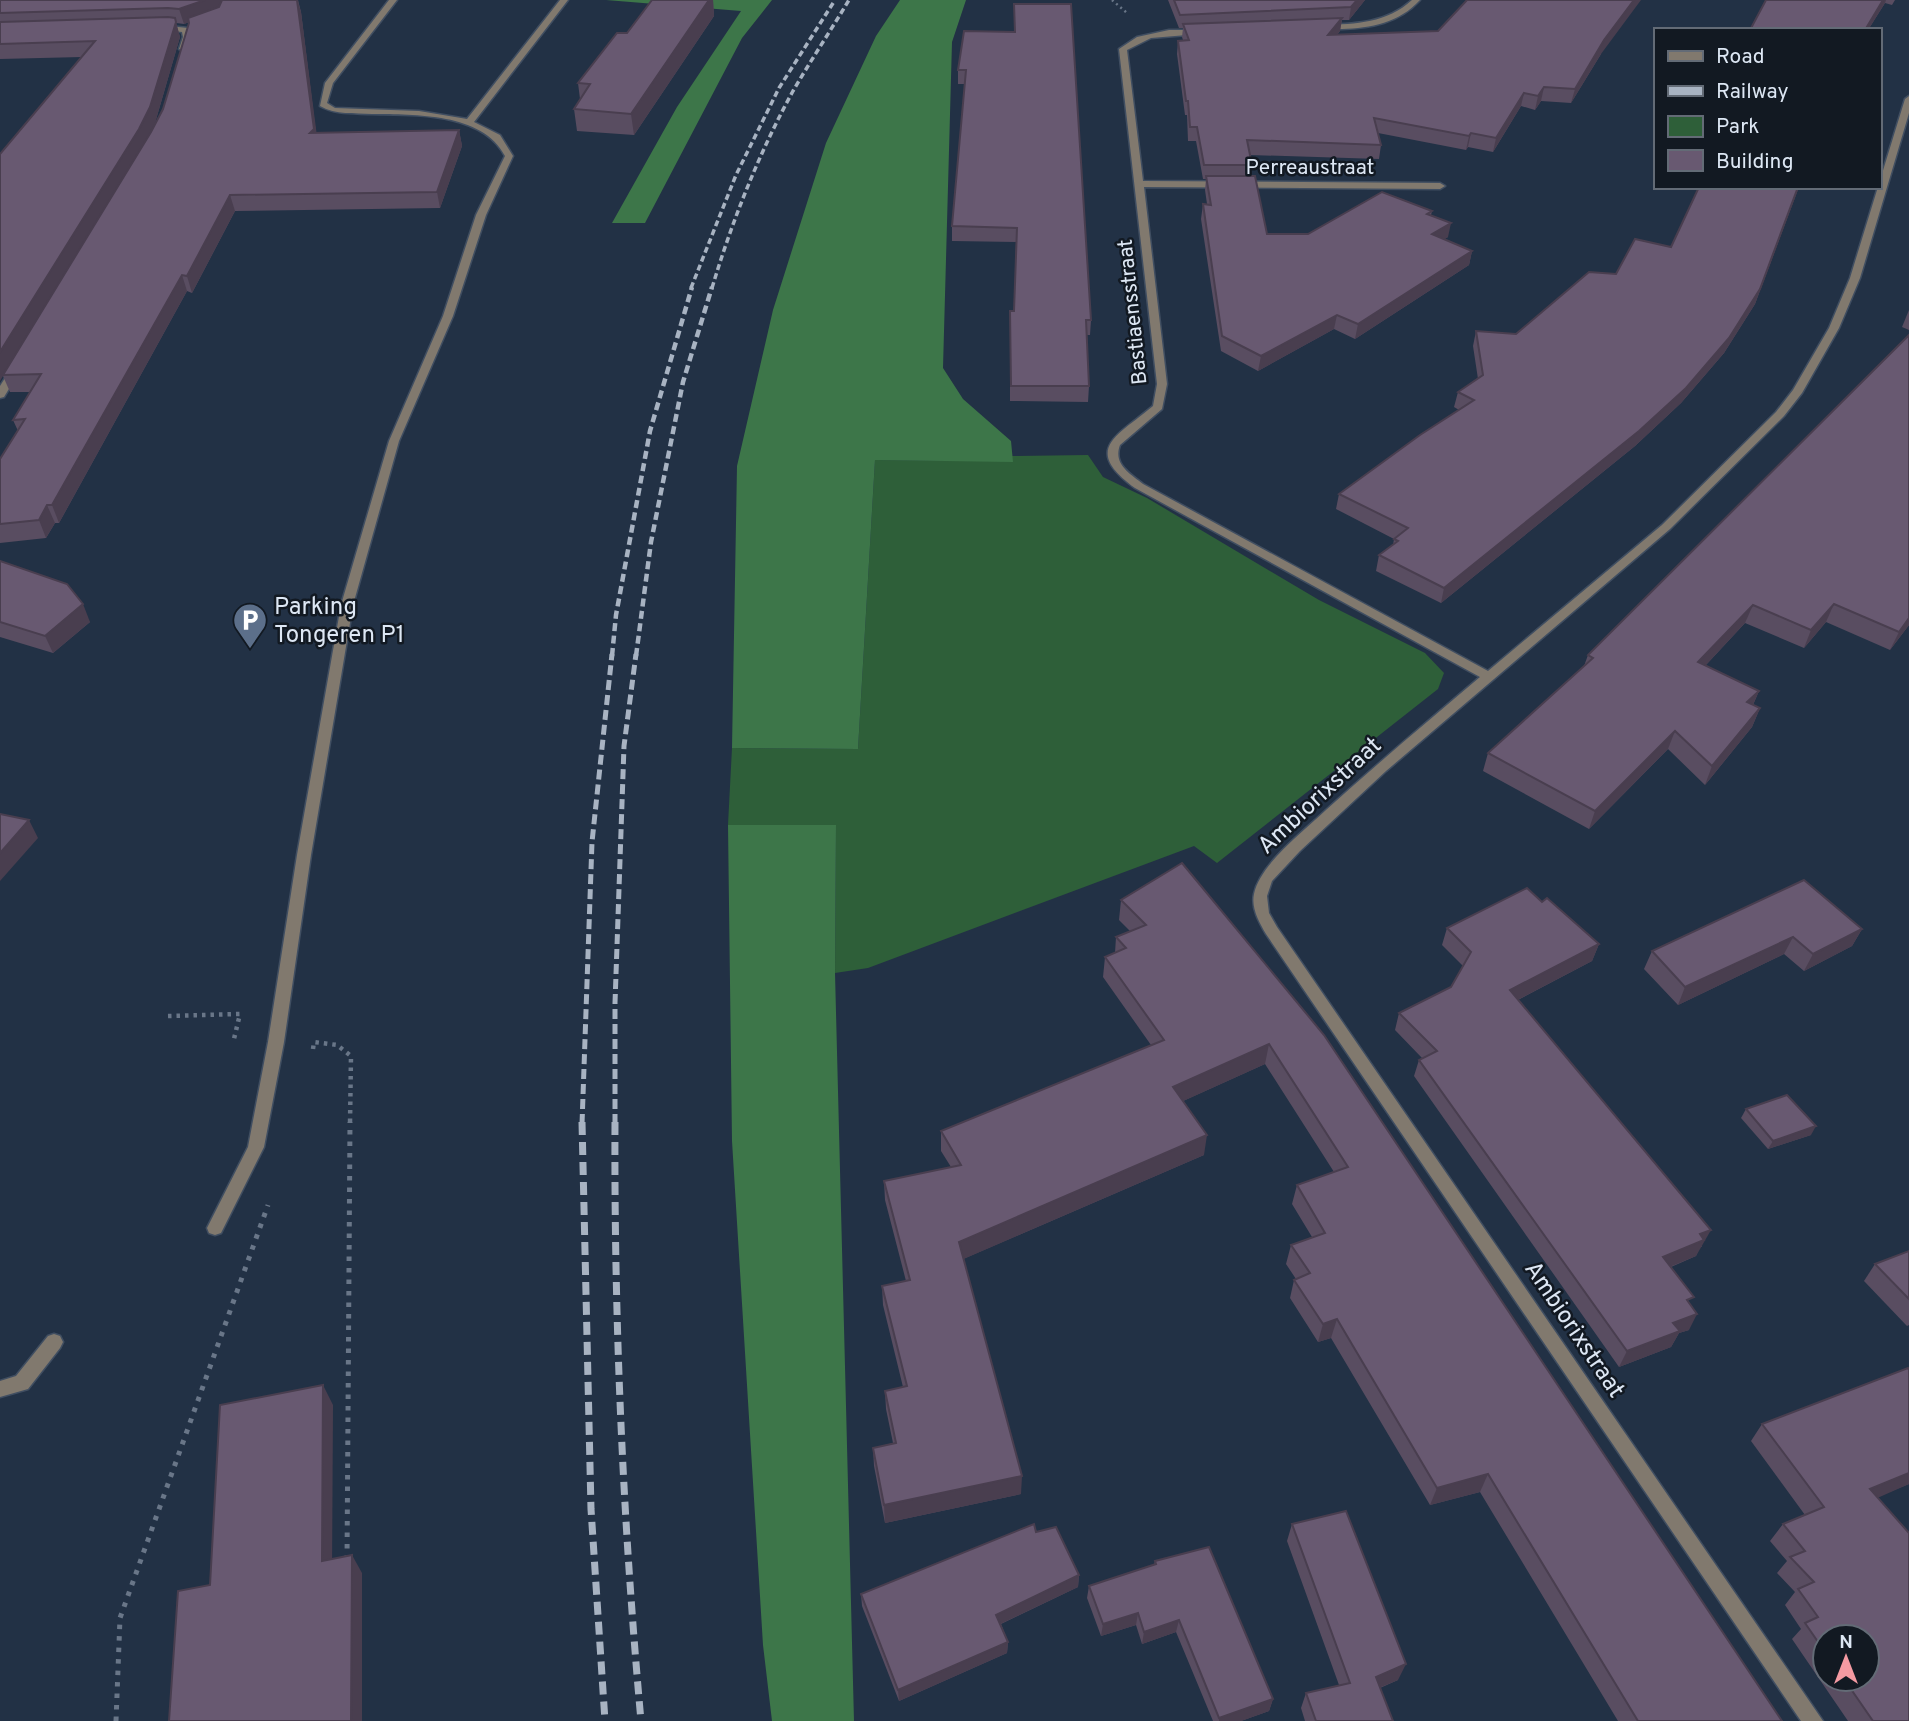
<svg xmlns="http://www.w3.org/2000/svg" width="1909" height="1721" font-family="Overpass,sans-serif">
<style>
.green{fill:#2e5f39}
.forest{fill:#3d7649}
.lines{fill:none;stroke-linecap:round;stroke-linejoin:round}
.service-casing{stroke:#404e61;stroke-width:3}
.minor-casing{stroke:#404e61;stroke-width:3}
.path-far2{stroke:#697688;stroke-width:2.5;stroke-dasharray:2 3.5;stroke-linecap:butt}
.path-far1{stroke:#697688;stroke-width:4.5;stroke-dasharray:3.5 5;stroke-linecap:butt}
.path{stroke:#697688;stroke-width:5;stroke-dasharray:4.5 7;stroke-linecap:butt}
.service{fill:#81796e;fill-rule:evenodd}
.minor{fill:#81796e;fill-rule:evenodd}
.rail-far3{stroke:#a8b3c2;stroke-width:3.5;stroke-dasharray:6 3.5;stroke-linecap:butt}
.rail-far2{stroke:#a8b3c2;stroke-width:4.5;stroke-dasharray:8 4.5;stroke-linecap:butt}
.rail-far1{stroke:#a8b3c2;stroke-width:5;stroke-dasharray:10 5;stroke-linecap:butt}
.rail{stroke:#a8b3c2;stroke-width:7;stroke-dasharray:13 7;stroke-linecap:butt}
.wall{fill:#594d61;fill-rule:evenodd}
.shaded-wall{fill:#493e4f}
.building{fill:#685971;stroke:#493e4f;stroke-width:2}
.labels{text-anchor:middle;stroke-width:5;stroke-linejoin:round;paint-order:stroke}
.far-street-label{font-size:21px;fill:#dde7f4;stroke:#121922}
.poi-label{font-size:24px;fill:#dde7f4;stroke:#121922;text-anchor:start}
.street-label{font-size:24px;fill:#dde7f4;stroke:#121922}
</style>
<rect width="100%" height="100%" fill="#223145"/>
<polygon class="green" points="1088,455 1103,477 1147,498 1319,600 1425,653 1444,673 1438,689 1217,863 1194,846 868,968 835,973 836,826 728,825 732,748 858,749 875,460 1012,461 1012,456"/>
<g class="forest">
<polygon points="606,0 772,0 742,38 645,223 612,223 677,107 741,11"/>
<polygon points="900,0 966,0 952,42 943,368 963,399 1011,441 1013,462 875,460 858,749 732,748 737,466 773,310 826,143 876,36"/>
<polygon points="728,825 836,825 835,973 854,1721 772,1721 763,1645 732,1141"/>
</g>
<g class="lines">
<g class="service-casing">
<g id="service">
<path d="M 389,0 L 397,0 L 333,83 L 327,103 L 335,108 L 419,111 L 467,119 L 560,0 L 568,0 L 474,122 L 500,135 L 513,156 L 486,215 L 453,316 L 399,441 L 353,605 L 311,855 L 284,1042 L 264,1147 L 221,1233 L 215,1235 L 209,1233 L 207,1228 L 248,1147 L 268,1042 L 297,855 L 341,605 L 389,441 L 443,316 L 476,215 L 505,156 C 482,112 415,115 372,114 C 354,113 336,115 320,106 L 325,83 Z"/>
<polygon points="54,1334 60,1336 63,1342 60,1348 28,1389 0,1397 0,1381 16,1376 48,1336"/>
</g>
</g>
<g class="minor-casing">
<g id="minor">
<path d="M 1412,0 L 1420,0 C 1399,23 1371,28 1342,29 C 1334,29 1327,30 1320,27 L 1324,25 C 1356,24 1387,23 1412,0 Z"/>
<polygon points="159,25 188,28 191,37 186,51 179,49 183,37 182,32 156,29 155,27"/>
<path d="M 1169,30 L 1199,30 L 1203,32 L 1199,34 L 1151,38 L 1127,50 L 1143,181 L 1440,183 L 1445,186 L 1440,189 L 1144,187 L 1167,384 L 1162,409 L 1120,445 C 1113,464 1129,473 1143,484 L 1488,671 L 1662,525 L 1776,412 L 1793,390 L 1829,328 L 1850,278 L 1905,99 L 1909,96 L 1909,113 L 1860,278 L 1839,328 L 1802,393 L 1784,416 L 1670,529 L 1386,771 L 1300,851 L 1272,881 L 1267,896 L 1269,913 L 1277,927 L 1823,1721 L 1801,1721 L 1266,934 C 1259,922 1251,908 1254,894 C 1260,864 1304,831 1326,810 C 1377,764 1428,721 1480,677 L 1135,488 C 1082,449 1116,437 1153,406 L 1157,384 L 1119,49 L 1137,37 Z"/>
<polygon points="16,366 21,369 4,397 0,398 0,386 12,367"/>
</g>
</g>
<polyline class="path-far2" points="1112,0 1127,13"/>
<g class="path-far1">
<polyline points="168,1016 240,1014 233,1043"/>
<polyline points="313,1049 314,1042 337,1045 351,1056 350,1124"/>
</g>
<g class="path">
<polyline points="347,1560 350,1122"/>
<polyline points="116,1721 120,1618 268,1205"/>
</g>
<use href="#service" class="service"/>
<use href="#minor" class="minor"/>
<g class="rail-far3">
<polyline points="691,288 736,175 779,88 835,0"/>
<path d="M 712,288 C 732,221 759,153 793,91 C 811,60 831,30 849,0"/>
</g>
<g class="rail-far2">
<polyline points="612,656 616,615 650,431 692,287"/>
<polyline points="636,656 651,542 683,382 712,287"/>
</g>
<g class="rail-far1">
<polyline points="582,1124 592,842 612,654"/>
<polyline points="615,1124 615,1003 624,746 636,654"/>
</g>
<g class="rail">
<polyline points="582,1122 591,1509 605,1721"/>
<path d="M 615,1122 C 614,1322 623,1522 641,1721"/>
</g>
</g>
<g class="wall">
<path d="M 0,0 L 298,0 L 301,12 L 316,133 L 459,130 L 462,146 L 440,208 L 235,211 L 192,293 L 187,291 L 59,523 L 55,523 L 46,538 L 0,543 L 0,459 L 18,431 L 13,420 L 30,392 L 10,392 L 3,376 L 82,57 L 0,59 ZM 189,22 L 163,109 L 146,140 L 155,123 L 180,37 L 176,23 L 184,24 Z"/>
<polygon points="652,0 713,0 714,16 634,135 577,131 574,109 580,99 578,83 627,33"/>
<polygon points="1168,0 1365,0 1349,20 1342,20 1340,31 1337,35 1601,54 1571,103 1541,101 1535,110 1521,106 1493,152 1468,147 1466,150 1378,133 1381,145 1379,159 1250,155 1252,165 1251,176 1267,234 1308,234 1432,211 1431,215 1448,237 1444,239 1472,251 1469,265 1355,339 1334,329 1258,371 1221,351 1201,219 1203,204 1207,204 1205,190 1206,179 1203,179 1196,141 1188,141 1187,115 1185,115 1177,54 1178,41 1183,40 1182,37 1183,28 1179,28"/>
<polygon points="1766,0 1895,0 1892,5 1885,3 1868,30 1750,30"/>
<polygon points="1014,4 1091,320 1090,335 1087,335 1089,386 1088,402 1010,401 1010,326 1014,311 1016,242 952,241 952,226 965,84 958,84 958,70 1014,32"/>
<polygon points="1699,187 1803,187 1802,190 1798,189 1755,304 1724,353 1681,403 1635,446 1441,603 1376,571 1379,555 1393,545 1394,539 1336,509 1339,494 1459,410 1454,407 1458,392 1478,379 1473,346 1476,331 1516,334 1616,274 1671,247"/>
<polygon points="1909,310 1909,330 1902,327"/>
<polygon points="1909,335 1909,625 1890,650 1826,622 1804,648 1745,623 1705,666 1759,691 1753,705 1760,708 1752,727 1705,785 1668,749 1589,829 1483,771 1488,753 1584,666 1588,655"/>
<polygon points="0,561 90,622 53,653 0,637"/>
<polygon points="1182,863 1782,1721 1618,1721 1480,1492 1430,1505 1331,1338 1318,1342 1290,1298 1294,1280 1296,1279 1286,1264 1291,1245 1312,1237 1292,1204 1297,1185 1334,1172 1265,1064 1183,1101 1204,1155 963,1259 1021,1494 885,1523 874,1466 873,1448 893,1443 886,1409 885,1391 903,1387 883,1305 882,1286 906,1281 885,1200 884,1181 951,1167 941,1151 941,1131 1151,1045 1103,977 1105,957 1115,953 1116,937 1130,931 1119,920 1121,900"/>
<polygon points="1542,902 1599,944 1592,961 1518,1000 1702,1247 1700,1247 1696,1256 1671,1267 1690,1304 1689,1330 1679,1333 1671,1347 1619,1367 1414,1076 1419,1060 1422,1058 1395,1030 1399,1013 1451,987 1463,966 1442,945 1447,928"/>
<polygon points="1862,929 1852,946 1804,971 1784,954 1678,1005 1644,969 1652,951"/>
<polygon points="1746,1109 1811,1135 1768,1149 1741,1118"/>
<polygon points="1909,1251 1909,1325 1907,1326 1864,1281 1875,1264"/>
<path d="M 1762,1424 L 1909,1484 L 1877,1497 L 1909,1721 L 1848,1721 L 1792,1639 L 1801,1629 L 1785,1605 L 1795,1592 L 1777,1573 L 1787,1561 L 1770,1541 L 1783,1524 L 1805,1515 L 1751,1441 ZM 1825,1637 L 1867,1679 L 1825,1679 Z"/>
<polygon points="1292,1524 1398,1680 1380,1688 1393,1721 1305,1721 1301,1708 1306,1693 1339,1685 1287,1541"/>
<polygon points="1036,1532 1079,1575 1078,1587 1001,1624 1008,1642 1007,1653 899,1701 862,1606 861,1594"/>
<polygon points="1155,1561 1273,1699 1269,1711 1241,1721 1213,1721 1176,1632 1142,1644 1136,1625 1101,1636 1087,1598 1089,1586 1154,1565"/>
</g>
<g class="shaded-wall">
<polygon points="205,0 223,0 214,13 184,24 179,9"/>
<polygon points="297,0 301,12 318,144 310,133"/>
<polygon points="709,0 713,0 714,16 634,135 631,114"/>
<polygon points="1357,0 1365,0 1349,20 1351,7"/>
<polygon points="1634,0 1641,0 1601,54 1571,103 1575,89 1604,40"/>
<polygon points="1883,0 1886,0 1885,3 1868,30 1865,30"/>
<polygon points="1342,18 1340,31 1326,49 1328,35"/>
<polygon points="176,22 180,37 155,123 144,145 0,381 0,352"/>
<polygon points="1544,87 1541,101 1535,110 1538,96"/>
<polygon points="1524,93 1521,106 1493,152 1496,138"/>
<polygon points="459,130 462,146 440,208 437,192"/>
<polygon points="1471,133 1468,147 1466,150 1469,136"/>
<polygon points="1799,187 1755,304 1724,353 1681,403 1635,446 1441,603 1444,588"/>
<polygon points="230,195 235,211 192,293 187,276"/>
<polygon points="1451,223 1448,237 1429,249 1432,234"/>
<polygon points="1472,251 1469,265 1355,339 1358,324"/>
<polygon points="182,275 187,291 59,523 52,505"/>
<polygon points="1337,315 1334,329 1258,371 1261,356"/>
<polygon points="47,505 55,523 46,538 39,520"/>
<polygon points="83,604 90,622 53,653 45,636"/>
<polygon points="1834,604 1826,622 1804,648 1811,630"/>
<polygon points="1753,605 1745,623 1691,681 1698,662"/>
<polygon points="1909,618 1909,625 1890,650 1899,632"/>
<polygon points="1759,691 1751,709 1747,702"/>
<polygon points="1760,708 1752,727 1705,785 1712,766"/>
<polygon points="1675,731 1668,749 1589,829 1595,811"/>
<polygon points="29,820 38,838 0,881 0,853"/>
<polygon points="1862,929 1852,946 1804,971 1813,954"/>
<polygon points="1793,937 1784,954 1678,1005 1685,987"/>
<polygon points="1599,944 1592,961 1504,1007 1510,990"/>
<polygon points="1269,1044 1265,1064 1170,1107 1173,1087"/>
<polygon points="1816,1126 1811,1135 1768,1149 1773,1141"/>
<polygon points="1207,1135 1204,1155 959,1261 959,1242"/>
<polygon points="1711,1230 1696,1256 1655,1273 1663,1257 1700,1234"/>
<polygon points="1697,1314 1689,1330 1679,1333 1671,1347 1619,1367 1627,1351 1673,1323"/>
<polygon points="1337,1319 1331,1338 1318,1342 1323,1324"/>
<polygon points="323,1385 333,1405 332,1579 322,1561"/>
<polygon points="1909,1473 1909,1484 1857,1507 1870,1489"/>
<polygon points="1488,1474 1480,1492 1430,1505 1437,1488"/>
<polygon points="1022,1476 1021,1494 885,1523 884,1505"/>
<polygon points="352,1555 362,1573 362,1721 351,1721"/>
<polygon points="1079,1575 1078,1587 996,1626 996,1615"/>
<polygon points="1138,1613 1136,1625 1101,1636 1103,1624"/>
<polygon points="1179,1620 1176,1632 1142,1644 1144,1632"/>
<polygon points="1008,1642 1007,1653 899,1701 898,1690"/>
<polygon points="1406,1664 1398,1680 1369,1692 1376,1677"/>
<polygon points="1273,1699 1269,1711 1241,1721 1219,1721 1219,1718"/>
</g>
<g class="building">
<polygon points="0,0 205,0 179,9 168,8 0,13"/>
<polygon points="222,0 297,0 314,129 310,133 459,130 437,192 230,195 187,276 182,275 52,505 47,505 39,520 0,524 0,459 25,419 13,420 41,374 3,375 151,132 163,109 189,23 188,18 219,7"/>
<polygon points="652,0 709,0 631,114 574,109 590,84 578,83 617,33 627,33"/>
<polygon points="1174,0 1357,0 1351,7 1180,15"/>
<polygon points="1467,0 1634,0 1604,40 1575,89 1544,87 1538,96 1524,93 1496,138 1471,133 1469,136 1374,118 1381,145 1247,140 1252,165 1204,165 1197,127 1190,127 1188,101 1186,101 1178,41 1189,40 1183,24 1342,18 1328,35 1438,31"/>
<polygon points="1766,0 1883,0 1865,30 1750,30"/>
<polygon points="1014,4 1071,4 1091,320 1086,320 1089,386 1011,386 1010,311 1014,311 1017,228 952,226 966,70 958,70 964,31 1015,32"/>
<polygon points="168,17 175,18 176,22 150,107 139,129 0,352 0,154 95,41 0,44 0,22"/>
<polygon points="1206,176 1255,176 1267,234 1308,234 1382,192 1432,211 1427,214 1451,223 1432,234 1472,251 1358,324 1337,315 1261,356 1222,336 1203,204 1211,205"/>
<polygon points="1699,187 1798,187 1760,289 1729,338 1686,388 1639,431 1444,588 1379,555 1398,541 1394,539 1408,528 1339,494 1420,435 1474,400 1458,392 1483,375 1476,331 1516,334 1589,272 1616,274 1635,239 1671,247"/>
<polygon points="1909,335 1909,618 1899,632 1834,604 1811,630 1753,605 1698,662 1759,691 1747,702 1760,708 1712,766 1675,731 1595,811 1488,753 1593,658 1588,655"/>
<polygon points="0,561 67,584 83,604 45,636 0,622"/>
<polygon points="0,814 29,820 0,853"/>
<polygon points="1182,863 1324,1035 1782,1721 1638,1721 1488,1474 1437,1488 1337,1319 1323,1324 1294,1280 1310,1273 1291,1245 1325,1233 1297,1185 1348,1167 1269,1044 1173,1087 1207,1135 959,1242 1022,1476 884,1505 873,1448 896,1443 885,1391 907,1386 882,1286 910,1280 884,1181 961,1165 941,1131 1164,1040 1105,957 1126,948 1116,937 1146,925 1121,900"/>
<polygon points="1804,880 1862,929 1813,954 1793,937 1685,987 1652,951"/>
<polygon points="1527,888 1542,902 1547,898 1599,944 1510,990 1711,1230 1700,1234 1704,1240 1663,1257 1694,1297 1687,1300 1697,1314 1673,1323 1680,1331 1627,1351 1419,1060 1437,1051 1399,1013 1451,987 1471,952 1447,928"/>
<polygon points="1787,1095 1816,1126 1773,1141 1746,1109"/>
<polygon points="1909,1251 1909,1299 1875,1264"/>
<polygon points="1908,1368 1909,1370 1909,1473 1870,1489 1909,1533 1909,1721 1873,1721 1844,1679 1867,1679 1867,1637 1825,1637 1825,1652 1805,1623 1818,1617 1798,1589 1814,1582 1790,1557 1805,1551 1783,1524 1824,1507 1762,1424"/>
<polygon points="323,1385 322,1561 352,1555 351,1721 169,1721 178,1591 210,1585 220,1405"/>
<polygon points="1346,1511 1406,1664 1376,1677 1393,1721 1316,1721 1306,1693 1350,1683 1292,1524"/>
<polygon points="1034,1524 1036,1532 1056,1527 1079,1575 996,1615 1008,1642 898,1690 861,1594"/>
<polygon points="1209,1547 1273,1699 1219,1718 1179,1620 1144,1632 1138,1613 1103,1624 1089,1586 1156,1564 1155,1561"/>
</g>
<defs>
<g id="parking-pin" transform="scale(1.75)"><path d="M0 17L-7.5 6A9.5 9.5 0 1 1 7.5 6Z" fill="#5c6f8a" stroke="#121922"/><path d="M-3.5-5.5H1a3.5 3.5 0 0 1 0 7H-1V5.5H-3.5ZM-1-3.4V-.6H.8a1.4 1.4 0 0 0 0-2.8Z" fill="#fff"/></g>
</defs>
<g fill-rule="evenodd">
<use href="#parking-pin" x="250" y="620"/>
</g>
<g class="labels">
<g class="far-street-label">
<text x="1310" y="174">Perreaustraat</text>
<text transform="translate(1132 312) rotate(-96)" y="7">Bastiaensstraat</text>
</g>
<g class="poi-label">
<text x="274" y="614">Parking<tspan x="274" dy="28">Tongeren P1</tspan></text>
</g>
<g class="street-label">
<text transform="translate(1319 795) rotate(-43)" y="8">Ambiorixstraat</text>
<text transform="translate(1575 1329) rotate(56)" y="8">Ambiorixstraat</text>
</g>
</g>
<rect x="1654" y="28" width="228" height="161" fill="#121922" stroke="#636b76" stroke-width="2"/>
<rect x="1668" y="51" width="35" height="10" fill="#81796e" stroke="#636b76" stroke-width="2"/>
<text x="1716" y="63" font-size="21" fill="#dde7f4">Road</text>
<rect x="1668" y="86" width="35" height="10" fill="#a8b3c2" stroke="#636b76" stroke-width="2"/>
<text x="1716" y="98" font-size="21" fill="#dde7f4">Railway</text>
<rect x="1668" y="116" width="35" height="21" fill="#2e5f39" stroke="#636b76" stroke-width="2"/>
<text x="1716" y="133" font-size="21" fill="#dde7f4">Park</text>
<rect x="1668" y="150" width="35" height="21" fill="#685971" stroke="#636b76" stroke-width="2"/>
<text x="1716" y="168" font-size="21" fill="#dde7f4">Building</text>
<g transform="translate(1846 1658)"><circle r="33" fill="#121922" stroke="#636b76" stroke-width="2"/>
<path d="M0-5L12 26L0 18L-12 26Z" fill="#f49aa2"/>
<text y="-10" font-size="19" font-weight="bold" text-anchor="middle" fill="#dde7f4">N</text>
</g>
</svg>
